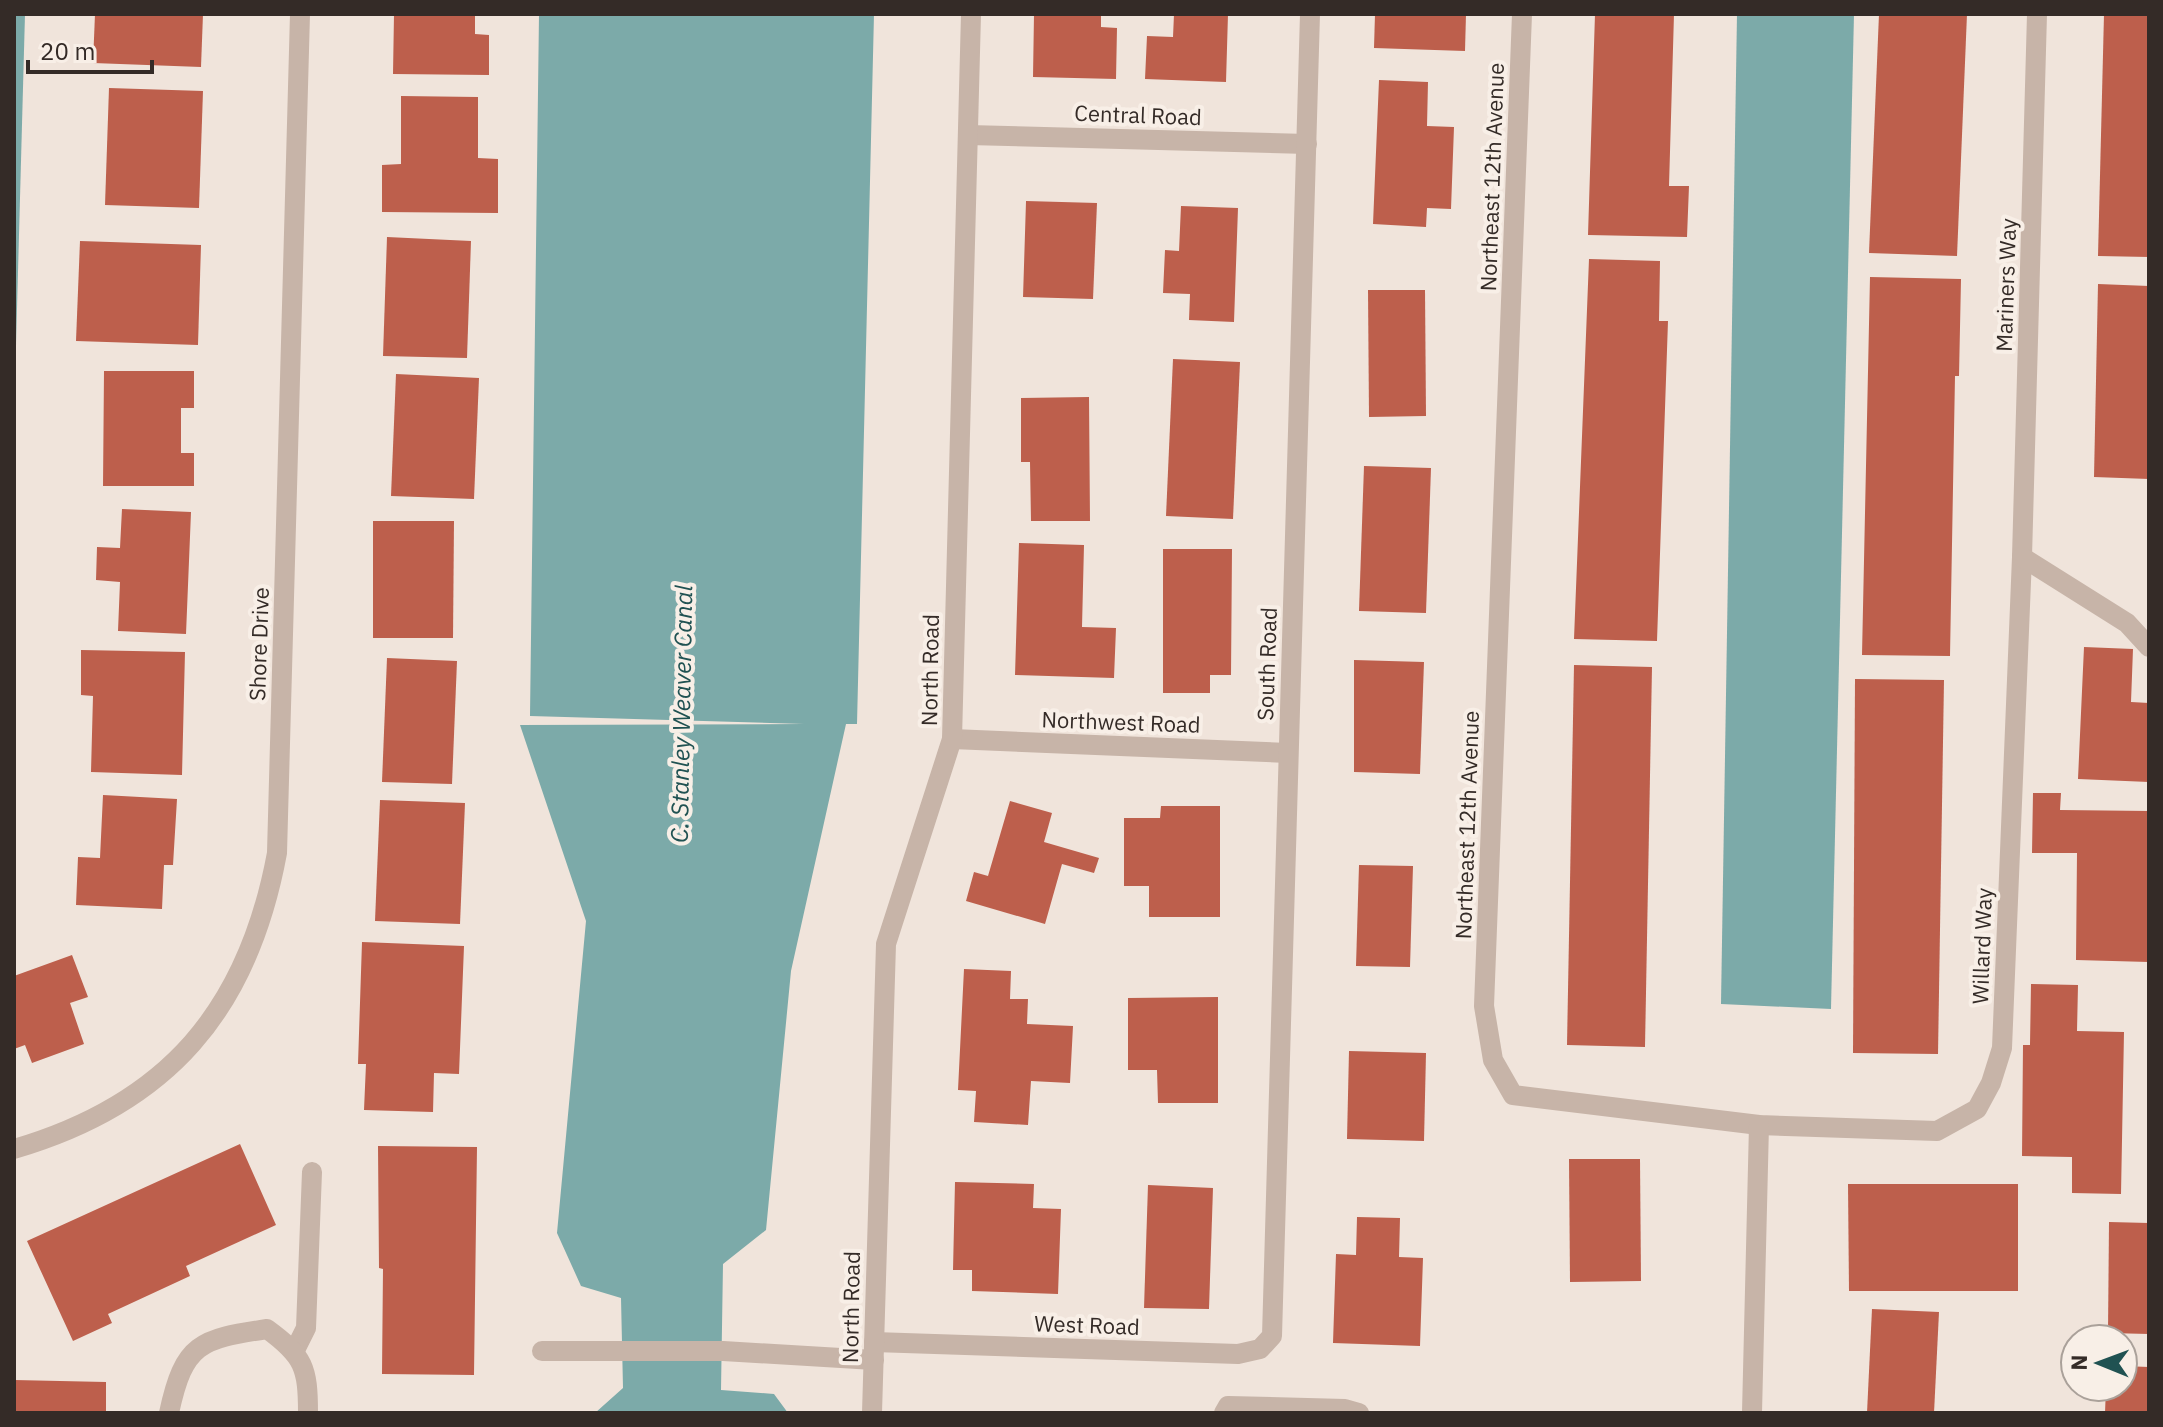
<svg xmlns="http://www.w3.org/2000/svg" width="2163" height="1427" font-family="'IBM Plex Sans',sans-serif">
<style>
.water{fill:#7caaa9}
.building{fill:#bd5f4c}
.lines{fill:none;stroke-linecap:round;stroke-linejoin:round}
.lane{stroke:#c7b4a8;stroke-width:20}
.street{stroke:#c7b4a8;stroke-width:20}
.labels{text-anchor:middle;stroke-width:8;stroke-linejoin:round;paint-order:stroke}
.street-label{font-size:22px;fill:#342b27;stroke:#f8efe7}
.water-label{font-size:24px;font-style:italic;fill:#205252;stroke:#f8efe7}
</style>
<rect width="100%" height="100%" fill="#f0e4db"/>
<g class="water">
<polygon points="14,14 25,14 14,419"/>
<polygon points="539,14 874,14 857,724 846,724 791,971 766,1230 723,1264 721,1390 774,1394 788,1413 595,1413 623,1388 621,1298 581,1286 557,1233 586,921 520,725 804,724 530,716"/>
<polygon points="1737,14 1854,14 1831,1009 1721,1004"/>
</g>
<g class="building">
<polygon points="95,14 203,14 201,67 93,63"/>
<polygon points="394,14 475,14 475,34 489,35 489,75 393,74"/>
<polygon points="1034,14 1101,14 1101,27 1117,28 1116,79 1033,77"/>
<polygon points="1174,14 1228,14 1226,82 1145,79 1147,36 1173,37"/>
<polygon points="1375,14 1466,14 1465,51 1374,48"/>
<polygon points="1595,14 1674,14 1669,186 1689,186 1687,237 1588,235"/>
<polygon points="1879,14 1967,14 1957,256 1869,253"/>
<polygon points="2104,14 2149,14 2149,257 2098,256"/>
<polygon points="1379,80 1428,82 1427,126 1454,127 1451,209 1427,208 1426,227 1373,224"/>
<polygon points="109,88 203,91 199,208 105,205"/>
<polygon points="401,96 478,97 478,158 498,159 498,213 382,212 382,165 401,164"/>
<polygon points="1026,201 1097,203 1093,299 1023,297"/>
<polygon points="1181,206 1238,208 1234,322 1189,320 1190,294 1163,293 1165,250 1179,251"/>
<polygon points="387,237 471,241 467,358 383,356"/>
<polygon points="80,241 201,245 198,345 76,341"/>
<polygon points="1589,259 1660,261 1659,321 1668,321 1657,641 1574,639"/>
<polygon points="1870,277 1961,279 1959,376 1955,376 1950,656 1862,655"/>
<polygon points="2098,284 2149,286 2149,479 2094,477"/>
<polygon points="1368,290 1425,290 1426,416 1369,417"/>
<polygon points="1173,359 1240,362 1233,519 1166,516"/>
<polygon points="104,371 194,371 194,408 181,408 181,453 194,453 194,486 103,486"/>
<polygon points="396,374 479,378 474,499 391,496"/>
<polygon points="1089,397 1090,521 1031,521 1030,462 1021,462 1021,398"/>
<polygon points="1364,466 1431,468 1426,613 1359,611"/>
<polygon points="122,509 191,512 186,634 118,631 120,582 96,580 97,547 120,548"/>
<polygon points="373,521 454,521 453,638 373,638"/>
<polygon points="1019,543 1084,545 1082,627 1116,628 1114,678 1015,675"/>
<polygon points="1163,549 1232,549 1231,675 1210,675 1210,693 1163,693"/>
<polygon points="2084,647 2133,649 2131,702 2149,703 2149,782 2078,779"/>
<polygon points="81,650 185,652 182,775 91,772 93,696 81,695"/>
<polygon points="387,658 457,661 452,784 382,782"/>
<polygon points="1354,660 1424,662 1420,774 1354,772"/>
<polygon points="1574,665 1652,667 1645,1047 1567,1045"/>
<polygon points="1855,679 1944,680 1938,1054 1853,1053"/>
<polygon points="2033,793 2061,793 2060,810 2149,811 2149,962 2076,960 2077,853 2032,853"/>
<polygon points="103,795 177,799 173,865 164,865 162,909 76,905 78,857 100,858"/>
<polygon points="380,800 465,803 460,924 375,921"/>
<polygon points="1010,801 1052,813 1044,842 1099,858 1094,873 1062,864 1045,924 966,901 974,872 988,876"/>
<polygon points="1161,806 1220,806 1220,917 1149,917 1149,886 1124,886 1124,818 1160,818"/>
<polygon points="1359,865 1413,866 1410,967 1356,966"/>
<polygon points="362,942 464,946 459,1074 434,1073 433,1112 364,1110 366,1064 358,1064"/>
<polygon points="72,955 88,997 70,1003 84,1044 32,1063 25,1045 14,1049 14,976"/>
<polygon points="964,969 1011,971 1010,999 1028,999 1027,1024 1073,1026 1070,1083 1031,1081 1028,1125 974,1122 976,1091 958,1090"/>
<polygon points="2031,984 2078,985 2077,1031 2124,1032 2121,1194 2072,1193 2072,1157 2022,1156 2023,1045 2030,1045"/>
<polygon points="1218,997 1218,1103 1158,1103 1157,1070 1128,1070 1128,998"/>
<polygon points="1349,1051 1426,1053 1424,1141 1347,1139"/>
<polygon points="240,1144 276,1225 186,1266 190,1276 108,1314 112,1323 73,1341 27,1241"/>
<polygon points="378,1146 477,1147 474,1375 382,1374 383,1269 379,1268"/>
<polygon points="1569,1159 1640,1159 1641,1281 1570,1282"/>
<polygon points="955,1182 1034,1184 1033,1208 1061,1209 1058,1294 972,1291 972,1270 953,1270"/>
<polygon points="1848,1184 2018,1184 2018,1291 1849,1291"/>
<polygon points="1148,1185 1213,1188 1209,1309 1144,1308"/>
<polygon points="1357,1217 1400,1218 1399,1257 1423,1258 1420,1346 1333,1343 1336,1254 1356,1255"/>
<polygon points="2109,1222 2149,1223 2149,1334 2108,1333"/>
<polygon points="1872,1309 1939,1312 1934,1413 1867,1413"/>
<polygon points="2123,1366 2149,1367 2149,1413 2105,1413 2106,1387 2123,1387"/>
<polygon points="14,1380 106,1382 106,1413 14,1413"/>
</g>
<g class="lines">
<g class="lane">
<polyline points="542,1351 723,1351 874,1360"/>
<polyline points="1224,1413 1228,1406 1345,1409 1359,1413"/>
</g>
<g class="street">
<polyline points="1522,14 1484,1006 1493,1060 1513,1095 1759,1125 1937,1131 1977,1109 1991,1083 2002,1048 2022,557 2037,14"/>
<polyline points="968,135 1307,144"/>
<polyline points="2022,557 2127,623 2149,647"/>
<polyline points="952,739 1288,753"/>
<path d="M 14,1149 C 168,1104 248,1010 277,853 L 300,14"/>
<polyline points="874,1342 1238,1354 1260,1349 1272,1336 1310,14"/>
<polyline points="295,1350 306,1328 312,1172"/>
<path d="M 169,1413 C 184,1343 200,1339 267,1329 C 304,1356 308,1368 308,1413"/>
<polyline points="872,1413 886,944 952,739 971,14"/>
<polyline points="1752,1413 1759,1125"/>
</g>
</g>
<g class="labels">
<g class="street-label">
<text transform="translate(1138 115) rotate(2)" y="8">Central Road</text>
<text transform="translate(1492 177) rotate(-88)" y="8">Northeast 12th Avenue</text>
<text transform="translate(2006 285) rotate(-88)" y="8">Mariners Way</text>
<text transform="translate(259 644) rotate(-88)" y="8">Shore Drive</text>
<text transform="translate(1267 664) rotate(-88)" y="8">South Road</text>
<text transform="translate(930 670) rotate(-89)" y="8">North Road</text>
<text transform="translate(1121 722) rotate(2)" y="8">Northwest Road</text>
<text transform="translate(1467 825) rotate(-88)" y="8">Northeast 12th Avenue</text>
<text transform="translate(1982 946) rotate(-88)" y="8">Willard Way</text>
<text transform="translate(851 1307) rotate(-89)" y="8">North Road</text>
<text transform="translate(1087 1325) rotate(2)" y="8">West Road</text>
</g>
<g class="water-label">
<text transform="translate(682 714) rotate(-89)" y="8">C. Stanley Weaver Canal</text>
</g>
</g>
<rect width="2163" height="1427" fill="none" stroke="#342b27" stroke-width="32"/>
<g transform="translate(2099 1363) rotate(271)"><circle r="38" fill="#f8efe7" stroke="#aaa19a" stroke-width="2"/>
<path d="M0-6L14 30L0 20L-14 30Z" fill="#205252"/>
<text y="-12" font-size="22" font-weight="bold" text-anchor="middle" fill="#342b27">N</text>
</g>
<path d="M28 60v12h124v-12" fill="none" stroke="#342b27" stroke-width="4"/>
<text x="40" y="60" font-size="24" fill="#342b27" stroke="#f8efe7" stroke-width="6" paint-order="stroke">20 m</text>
</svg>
